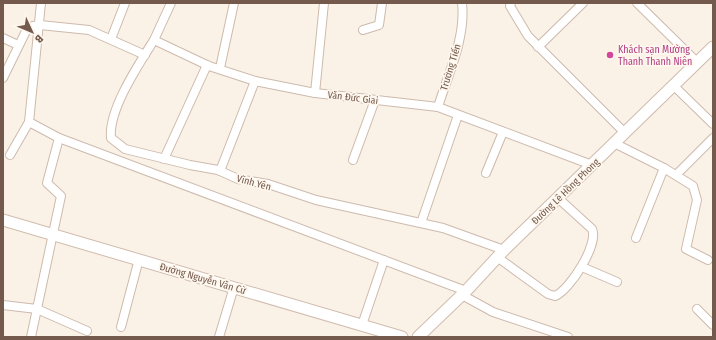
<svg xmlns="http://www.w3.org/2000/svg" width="716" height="340" font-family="'Fira Sans Condensed',sans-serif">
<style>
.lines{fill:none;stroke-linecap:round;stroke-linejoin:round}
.street-casing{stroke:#cdbaad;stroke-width:10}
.secondary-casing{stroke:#d1bcae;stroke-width:13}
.street{stroke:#fff;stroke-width:8}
.secondary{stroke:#fff;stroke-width:11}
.hotel-dot{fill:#d1479c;stroke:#fef7ed;stroke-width:1.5}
.labels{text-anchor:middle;stroke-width:3.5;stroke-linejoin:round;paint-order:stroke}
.hotel-label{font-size:10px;fill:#b23c85;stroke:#fef7ed;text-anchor:start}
.street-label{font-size:10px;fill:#74594d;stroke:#fef7ed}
</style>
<rect width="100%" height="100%" fill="#fbf2e7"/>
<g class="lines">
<g class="street-casing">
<g id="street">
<polyline points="41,3 29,122 59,138 466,291"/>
<polyline points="171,3 154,40 209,66 255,81 315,93 438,107 592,165"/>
<polyline points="511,3 510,6 528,36 625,133"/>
<polyline points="637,3 697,62"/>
<polyline points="363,30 379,25 382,3"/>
<polyline points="3,38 18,45"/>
<polyline points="111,39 125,3"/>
<path d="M 154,40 C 139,64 108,110 111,138 L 125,149 L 190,165 L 218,170 L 238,179 L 268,184 L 316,200 L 443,228 L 504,250"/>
<polyline points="538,47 583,3"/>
<polyline points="220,68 234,3"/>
<polyline points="3,78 28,27 40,25 89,30 145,55"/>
<polyline points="674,86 713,124"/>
<polyline points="315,93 324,3"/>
<path d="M 438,107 C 448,74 466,38 462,3"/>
<polyline points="614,143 664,168 693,186 697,200 686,249 708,260"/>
<polyline points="10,155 29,122"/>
<polyline points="164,159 207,65"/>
<polyline points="353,160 375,100"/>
<polyline points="220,171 255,81"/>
<polyline points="486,173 503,132"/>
<polyline points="676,175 713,138"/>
<polyline points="421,223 458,115"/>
<polyline points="636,238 664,168"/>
<path d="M 497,257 L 548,294 L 555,296 C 570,290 599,244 592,229 L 558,198"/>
<polyline points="582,267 617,282"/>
<polyline points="462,295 493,312 568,337"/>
<polyline points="3,305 37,309 87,331"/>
<polyline points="697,309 713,325"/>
<polyline points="362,325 384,260"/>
<polyline points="121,327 139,259"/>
<polyline points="31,337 61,196 47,183 59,138"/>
<polyline points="219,337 234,287"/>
</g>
</g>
<g class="secondary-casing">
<g id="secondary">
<polyline points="3,220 402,337"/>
<polyline points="418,337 466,291 504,250 713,47"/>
</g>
</g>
<use href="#street" class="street"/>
<use href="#secondary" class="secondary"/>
</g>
<circle class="hotel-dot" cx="610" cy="55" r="4"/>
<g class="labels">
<g class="hotel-label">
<text x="618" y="53">Khách sạn Mường<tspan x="618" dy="12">Thanh Thanh Niên</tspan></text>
</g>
<g class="street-label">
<text transform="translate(450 67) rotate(-73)" y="4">Trường Tiến</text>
<text transform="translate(353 97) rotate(7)" y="4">Văn Đức Giai</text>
<text transform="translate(254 182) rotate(15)" y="4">Vĩnh Yên</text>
<text transform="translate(565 191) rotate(-44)" y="4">Đường Lê Hồng Phong</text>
<text transform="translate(203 278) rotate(16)" y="4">Đường Nguyễn Văn Cừ</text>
</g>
</g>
<rect width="716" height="340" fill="none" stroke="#74594d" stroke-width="8"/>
<g transform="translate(32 32) rotate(134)" stroke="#fef7ed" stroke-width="3" paint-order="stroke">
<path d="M0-3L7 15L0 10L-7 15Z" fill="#74594d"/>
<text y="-6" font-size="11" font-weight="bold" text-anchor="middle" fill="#74594d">B</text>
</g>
</svg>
